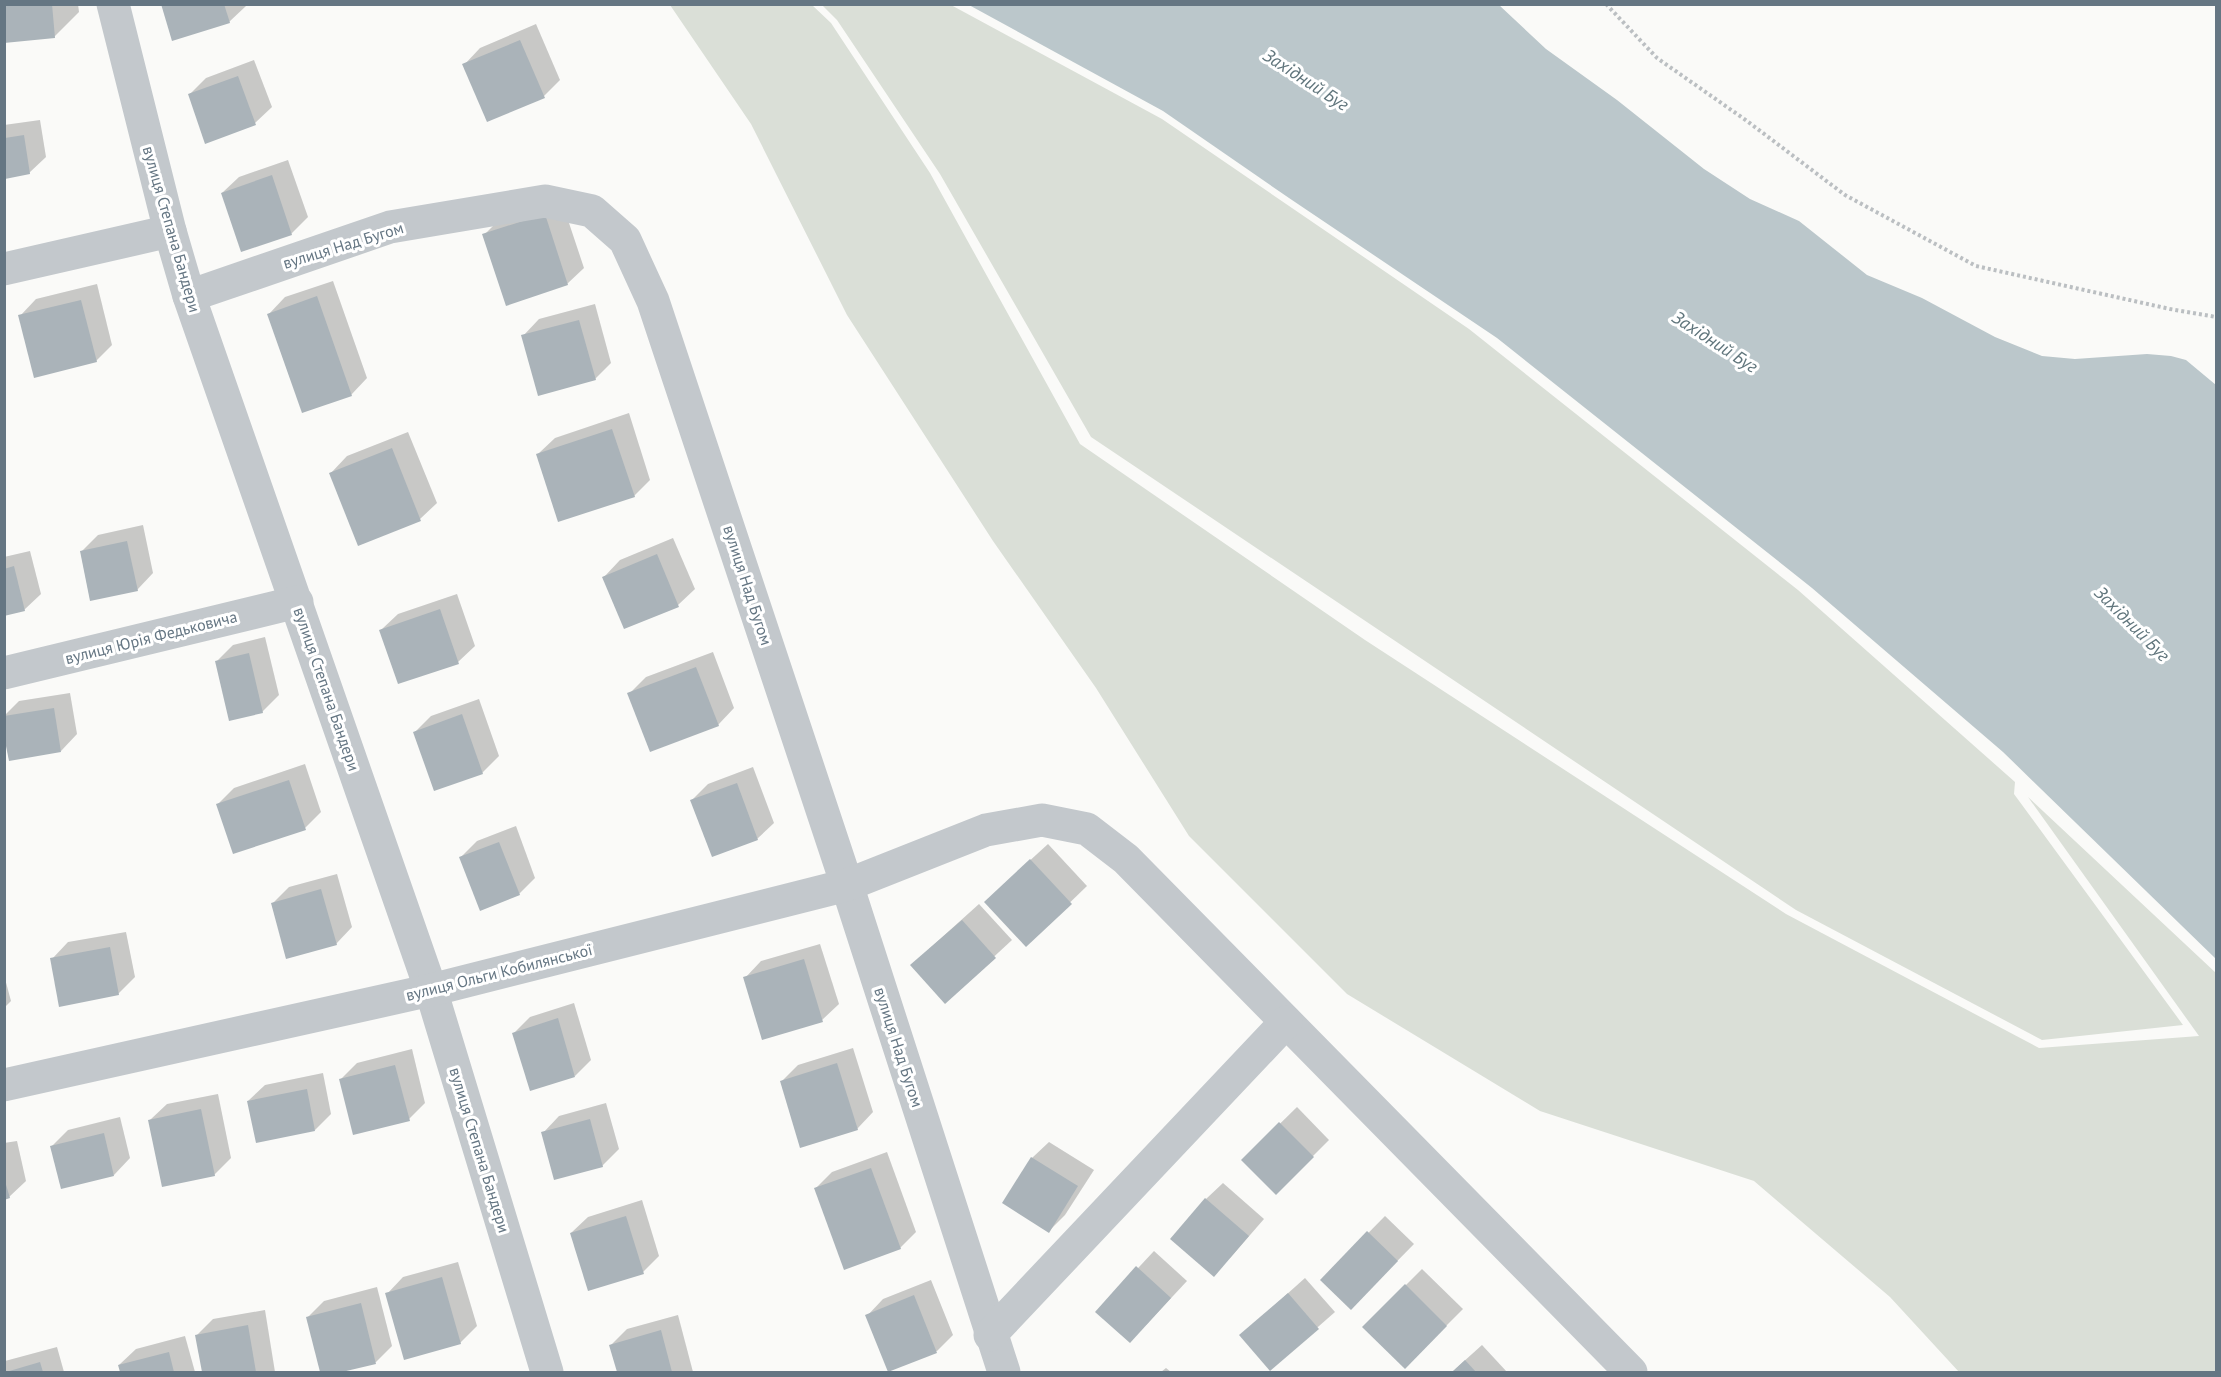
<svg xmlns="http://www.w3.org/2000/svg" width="2221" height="1377" font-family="'PT Sans',sans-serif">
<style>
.green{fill:#dadfd7}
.water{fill:#bbc7cb}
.shadow{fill:#0003}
.building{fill:#aab3b9}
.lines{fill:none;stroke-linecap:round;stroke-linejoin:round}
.path{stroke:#bbbfc2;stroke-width:4;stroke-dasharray:3 3;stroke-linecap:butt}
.minor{stroke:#c3c8cc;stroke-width:33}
.labels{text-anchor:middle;stroke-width:6;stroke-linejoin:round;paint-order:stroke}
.street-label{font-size:16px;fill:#657683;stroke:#fff}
.water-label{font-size:18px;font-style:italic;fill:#60757c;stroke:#fff}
</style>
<rect width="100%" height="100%" fill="#fafaf8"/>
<g class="green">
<polygon points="670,5 812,5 831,23 930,173 1080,444 1365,640 1786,914 2039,1048 2199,1036 2028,797 2216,973 2216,1372 1959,1372 1890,1297 1754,1181 1540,1111 1347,994 1189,836 1096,688 993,541 847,315 751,124"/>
<polygon points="822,5 951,5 1162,119 1469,329 1798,590 2015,782 2014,794 2183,1025 2042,1040 1796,910 1091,437 940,174 837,20"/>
</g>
<polygon class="water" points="969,5 1499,5 1546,49 1617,100 1704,169 1750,199 1799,221 1867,275 1922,298 1995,337 2042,356 2075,359 2147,354 2171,356 2186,360 2216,385 2216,959 2003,752 1812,588 1497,338 1289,198 1163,111"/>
<g class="shadow">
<polygon points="4,4 78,4 79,12 54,37"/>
<polygon points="163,4 245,4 246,6 229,22"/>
<polygon points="536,24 560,80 544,96 464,65 480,48"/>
<polygon points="254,60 272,107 255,123 189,95 206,78"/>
<polygon points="40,120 46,157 29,173 4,177 4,125"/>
<polygon points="288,160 308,217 291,234 222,193 239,177"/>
<polygon points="561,199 584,268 567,284 484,235 501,218"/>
<polygon points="333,281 367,378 351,395 269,314 285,297"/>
<polygon points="97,284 112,345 96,361 20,316 36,299"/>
<polygon points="595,304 611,363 595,379 523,336 539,319"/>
<polygon points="629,413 650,480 634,496 538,454 555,438"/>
<polygon points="408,432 437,503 420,519 331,473 347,456"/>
<polygon points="143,525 153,573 137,590 81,552 98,535"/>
<polygon points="673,538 695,589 678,605 604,577 620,560"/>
<polygon points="30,551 41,594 24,610 4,615 4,557"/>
<polygon points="457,594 475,646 458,662 381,630 398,614"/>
<polygon points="265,637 279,695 262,712 217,661 233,645"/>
<polygon points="713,652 734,708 718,725 629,694 646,677"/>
<polygon points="70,693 77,734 61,751 4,716 19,701"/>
<polygon points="479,699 499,756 482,773 415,732 431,716"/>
<polygon points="305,764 321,812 305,828 218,804 234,788"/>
<polygon points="753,767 774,823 757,839 692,800 708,784"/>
<polygon points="516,826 535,878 519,894 461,857 477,841"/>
<polygon points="1048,844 1087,886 1026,945 1002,886"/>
<polygon points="337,874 352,927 336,944 272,904 289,887"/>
<polygon points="979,904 1012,940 945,1002 929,949"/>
<polygon points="126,932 135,977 118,994 52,959 68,942"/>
<polygon points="820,944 839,1004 822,1020 745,978 761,961"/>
<polygon points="4,975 11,1001 4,1008"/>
<polygon points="574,1003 591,1060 575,1076 514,1033 530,1017"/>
<polygon points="853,1048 873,1112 857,1129 782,1081 798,1065"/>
<polygon points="412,1049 425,1103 409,1119 340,1080 357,1063"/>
<polygon points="323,1073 331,1114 315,1130 248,1101 265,1085"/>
<polygon points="218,1094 231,1158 214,1175 150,1120 167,1104"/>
<polygon points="606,1103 619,1149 602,1166 543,1133 559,1116"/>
<polygon points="1297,1107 1329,1140 1276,1193 1243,1160"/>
<polygon points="120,1117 130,1158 114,1175 52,1146 68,1130"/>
<polygon points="17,1141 26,1181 9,1197 4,1198 4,1143"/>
<polygon points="1049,1142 1094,1170 1065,1215 1049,1231 1032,1158"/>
<polygon points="887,1152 916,1232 900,1248 816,1188 832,1172"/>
<polygon points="1223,1183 1264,1219 1230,1258 1206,1199"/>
<polygon points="642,1200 659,1256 643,1272 571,1233 588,1217"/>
<polygon points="1385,1216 1414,1244 1351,1308 1322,1280"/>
<polygon points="1154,1251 1187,1281 1146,1325 1097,1312"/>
<polygon points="458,1262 477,1326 460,1343 387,1294 403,1277"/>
<polygon points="1422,1269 1463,1309 1405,1367 1364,1327"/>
<polygon points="1305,1278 1335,1312 1270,1369 1241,1335"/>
<polygon points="931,1280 953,1335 937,1351 889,1370 867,1316 883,1299"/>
<polygon points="377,1287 392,1346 376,1362 336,1372 322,1372 308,1317 324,1301"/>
<polygon points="265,1310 275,1372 203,1372 197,1335 213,1319"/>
<polygon points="678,1315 693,1372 618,1372 611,1345 627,1329"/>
<polygon points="185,1336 195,1372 121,1372 119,1365 136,1349"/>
<polygon points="1482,1345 1507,1372 1452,1372"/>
<polygon points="57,1347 64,1372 4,1372 5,1361"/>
<polygon points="1166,1368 1171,1372 1161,1372"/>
</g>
<g class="building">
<polygon points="4,4 52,4 55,38 4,43"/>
<polygon points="161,4 224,4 230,23 172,41"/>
<polygon points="520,40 545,98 487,122 462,64"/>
<polygon points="238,76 256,125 205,144 188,94"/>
<polygon points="24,135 30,174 5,179 5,138"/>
<polygon points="272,175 292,235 241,252 221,193"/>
<polygon points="545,214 568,285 506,306 482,234"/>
<polygon points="317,296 352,396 302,413 267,314"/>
<polygon points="81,300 97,362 34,378 18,315"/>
<polygon points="579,320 596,380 538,396 521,335"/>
<polygon points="612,429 635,497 558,522 536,454"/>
<polygon points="392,448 421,521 358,546 329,473"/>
<polygon points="127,541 138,591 90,601 80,551"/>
<polygon points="657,554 679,607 624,629 602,577"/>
<polygon points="14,566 25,611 4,616 4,569"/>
<polygon points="440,609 459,664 398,684 379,630"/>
<polygon points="249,653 263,713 229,721 215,661"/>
<polygon points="696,667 719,726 650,752 627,693"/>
<polygon points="54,708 61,752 9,761 4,736 4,716"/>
<polygon points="462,714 483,774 434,791 413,732"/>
<polygon points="289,780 306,830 233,854 216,804"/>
<polygon points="737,783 758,840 712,857 690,800"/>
<polygon points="499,842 520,895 480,911 459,857"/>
<polygon points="1030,859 1072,904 1026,947 984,902"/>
<polygon points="321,889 337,945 286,959 271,903"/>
<polygon points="962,920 996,958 945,1004 910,965"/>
<polygon points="110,947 119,995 59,1007 50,958"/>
<polygon points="804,959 823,1022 762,1040 743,977"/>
<polygon points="558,1018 575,1077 530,1091 512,1033"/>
<polygon points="837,1063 858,1130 800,1148 780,1081"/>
<polygon points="395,1065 410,1121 353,1135 339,1079"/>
<polygon points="307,1089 315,1131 256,1143 247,1101"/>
<polygon points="201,1109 215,1176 162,1187 148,1120"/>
<polygon points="590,1119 603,1167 554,1180 541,1132"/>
<polygon points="1279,1122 1314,1157 1276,1195 1241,1160"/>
<polygon points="104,1133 114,1176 61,1189 50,1146"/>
<polygon points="1031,1157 1078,1186 1049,1233 1002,1203"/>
<polygon points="871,1168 901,1249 844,1270 814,1188"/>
<polygon points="4,1178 10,1198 4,1200"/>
<polygon points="1205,1198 1249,1236 1214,1277 1170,1239"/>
<polygon points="626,1216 644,1274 588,1291 570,1233"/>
<polygon points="1367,1231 1398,1261 1351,1310 1320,1280"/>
<polygon points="1136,1266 1171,1298 1130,1343 1095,1312"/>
<polygon points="442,1277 461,1344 404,1360 385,1293"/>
<polygon points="1405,1284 1447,1326 1405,1369 1362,1327"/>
<polygon points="1288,1293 1319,1329 1270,1371 1239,1335"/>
<polygon points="914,1295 937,1353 888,1372 865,1315"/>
<polygon points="361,1303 376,1364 342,1372 320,1372 306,1317"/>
<polygon points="248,1325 256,1372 202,1372 195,1335"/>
<polygon points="661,1330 672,1372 617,1372 609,1345"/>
<polygon points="169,1352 174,1372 120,1372 118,1365"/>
<polygon points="1465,1360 1476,1372 1452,1372"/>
<polygon points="40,1362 43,1372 6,1372"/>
</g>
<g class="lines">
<polyline class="path" points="1606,4 1657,58 1747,121 1845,195 1976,266 2170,309 2216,317"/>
<g class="minor">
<polyline points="113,4 170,231 189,296 431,990 547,1372"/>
<polyline points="4,269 170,231"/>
<polyline points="189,296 390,227 545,201 592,211 625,240 653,301 847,885 1004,1372"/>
<polyline points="4,673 297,602"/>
<polyline points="4,1085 431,990 847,885 986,830 1042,820 1087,829 1126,859 1631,1372"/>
<polyline points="990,1335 1286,1022"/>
</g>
</g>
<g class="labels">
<g class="street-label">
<text transform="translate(172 229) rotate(74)" y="6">вулиця Степана Бандери</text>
<text transform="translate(343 245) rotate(-17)" y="6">вулиця Над Бугом</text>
<text transform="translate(748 585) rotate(72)" y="6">вулиця Над Бугом</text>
<text transform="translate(151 637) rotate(-14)" y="6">вулиця Юрія Федьковича</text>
<text transform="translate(327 689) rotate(71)" y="6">вулиця Степана Бандери</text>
<text transform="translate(499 972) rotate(-14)" y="6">вулиця Ольги Кобилянської</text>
<text transform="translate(899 1047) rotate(72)" y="6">вулиця Над Бугом</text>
<text transform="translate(480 1150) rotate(73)" y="6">вулиця Степана Бандери</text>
</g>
<g class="water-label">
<text transform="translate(1306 80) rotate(33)" y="6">Західний Буг</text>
<text transform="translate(1715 342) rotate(33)" y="6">Західний Буг</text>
<text transform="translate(2132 624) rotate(45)" y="6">Західний Буг</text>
</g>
</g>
<rect width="2221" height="1377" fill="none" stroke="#657683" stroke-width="12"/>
</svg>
